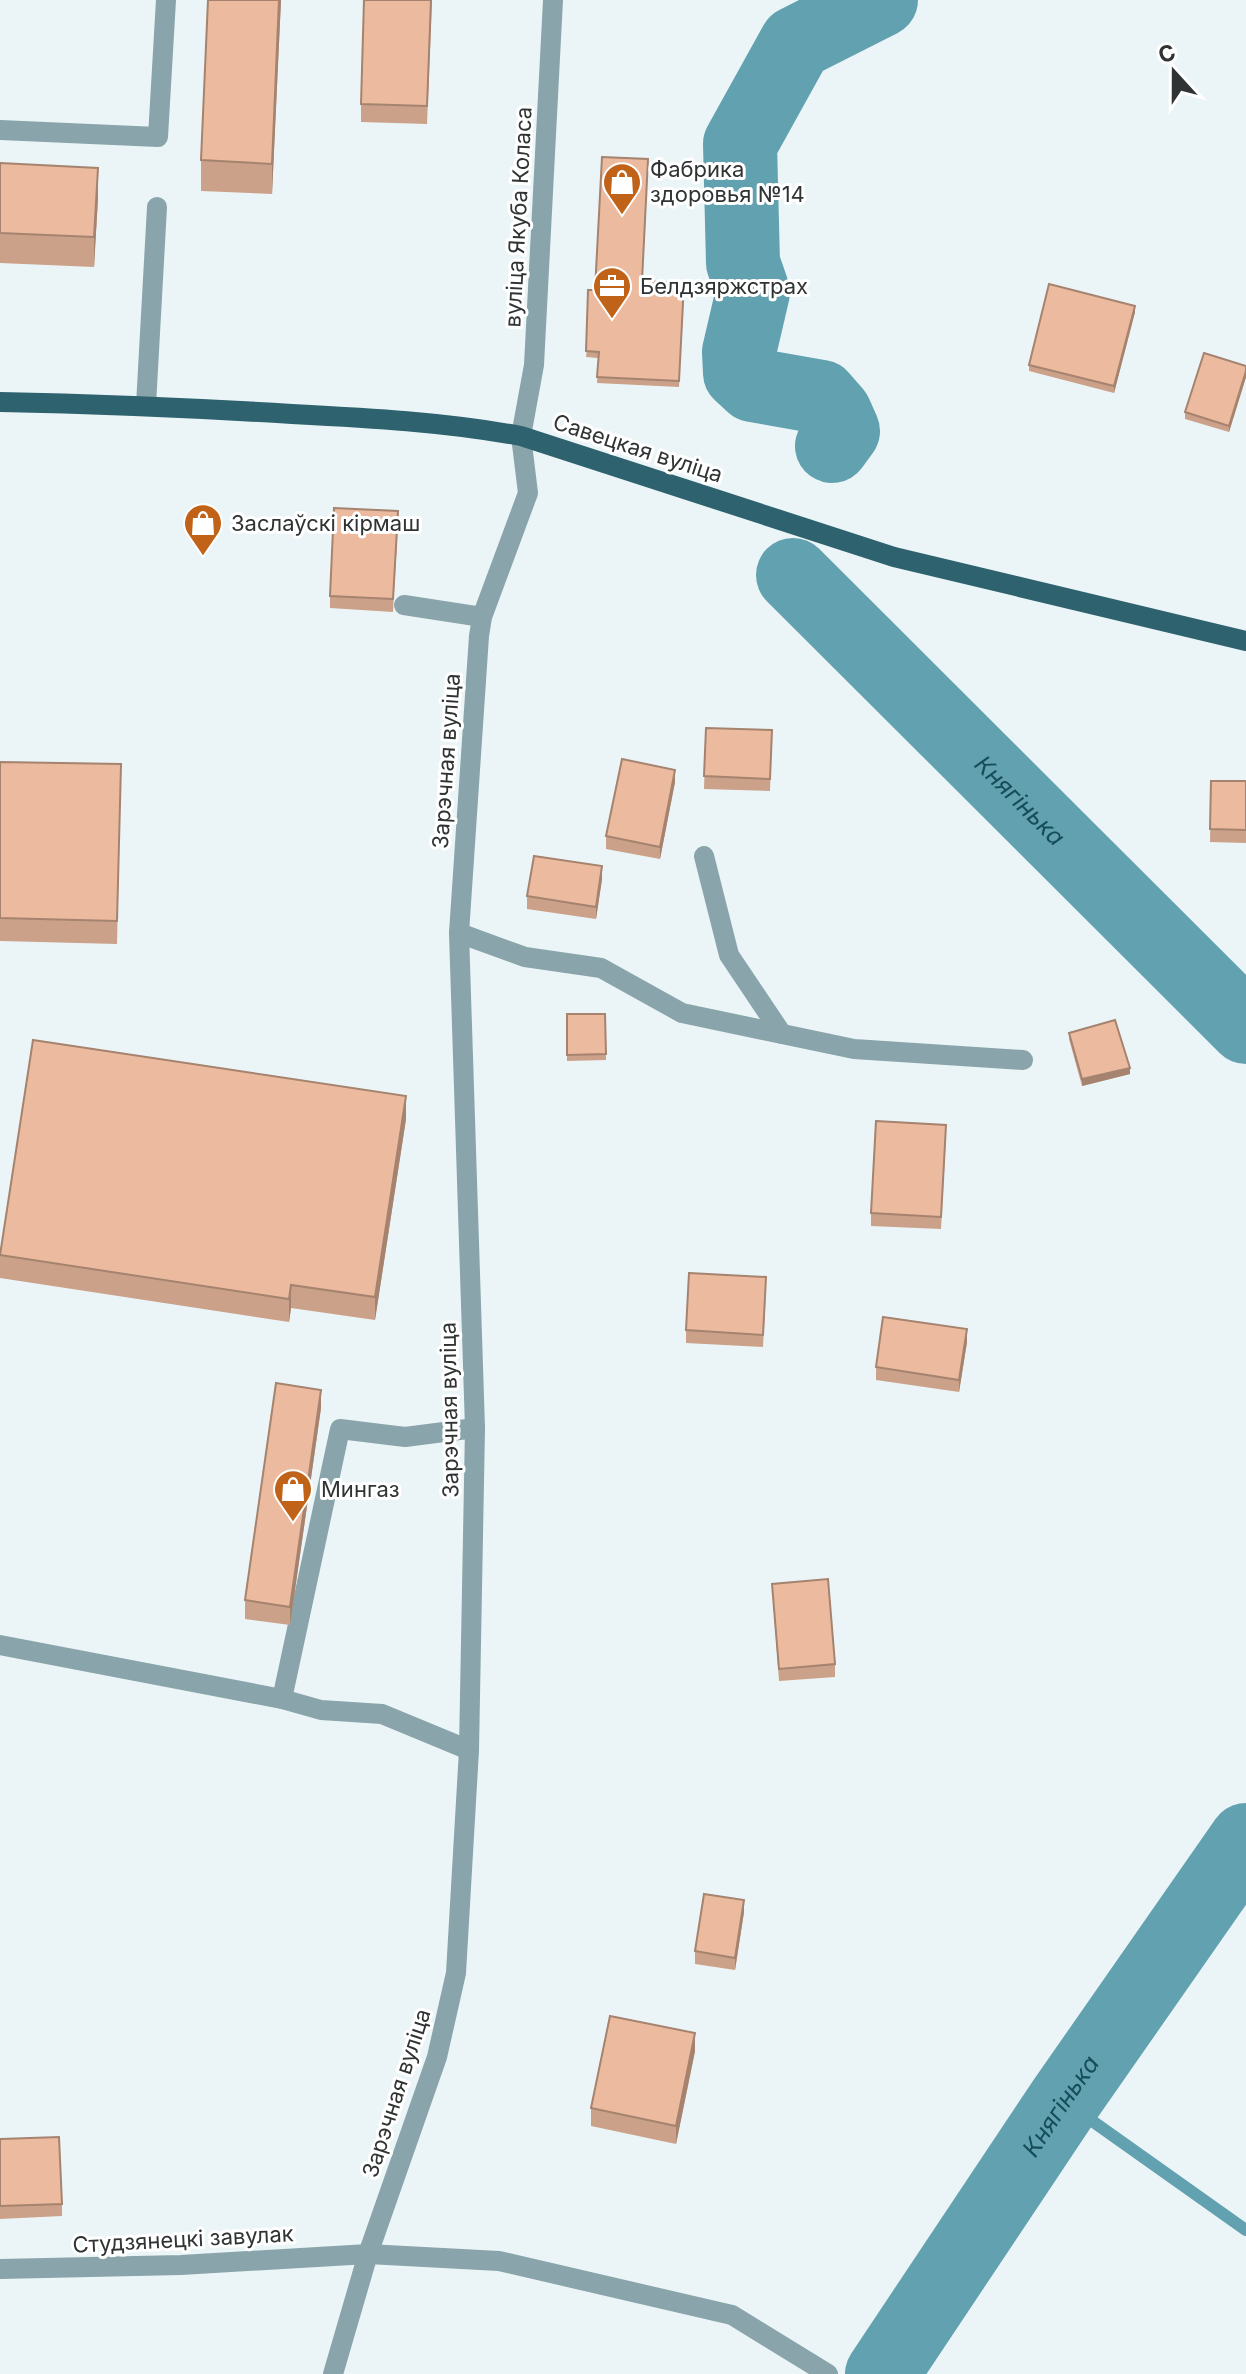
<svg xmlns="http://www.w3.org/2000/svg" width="1246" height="2374" font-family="Inter,sans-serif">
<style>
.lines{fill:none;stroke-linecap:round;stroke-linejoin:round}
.stream{stroke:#62a1b0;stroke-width:12}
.river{stroke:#62a1b0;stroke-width:74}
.minor{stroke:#89a4aa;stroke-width:20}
.major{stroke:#2e626e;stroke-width:20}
.wall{fill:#cba189}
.shaded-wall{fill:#a5836f}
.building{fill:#ecbb9f;stroke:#a5836f;stroke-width:2}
.labels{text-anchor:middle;stroke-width:6;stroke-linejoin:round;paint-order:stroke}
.poi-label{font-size:22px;fill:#303334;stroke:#fff;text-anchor:start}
.street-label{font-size:22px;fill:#303334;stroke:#fff}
.water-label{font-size:24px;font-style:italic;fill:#154d58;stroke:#fff}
</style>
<rect width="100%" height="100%" fill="#ebf5f7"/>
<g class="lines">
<polyline class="stream" points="1064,2101 1246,2230"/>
<g class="river">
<polyline points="832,446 843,431 835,413 821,397 753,385 740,373 739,352 753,292 743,263 740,144 796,43 881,0"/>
<path id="s1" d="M 793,575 L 1246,1027"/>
<path id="s2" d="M 882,2374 L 1064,2101 L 1246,1840"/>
</g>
<g class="minor">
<polyline points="0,130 158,137 166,0"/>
<polyline points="146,405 157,207"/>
<polyline points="404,605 482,617"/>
<polyline points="704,856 729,955 782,1034"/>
<polyline points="459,933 525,957 601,968 682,1013 854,1049 1023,1060"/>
<polyline points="0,1645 282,1699"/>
<polyline points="469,1750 382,1714 321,1710 282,1699 340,1429 405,1437 475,1428"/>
<polyline points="0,2269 181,2265 368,2254 499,2261 732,2315 828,2374"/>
<polyline points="333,2374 368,2254 437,2057 456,1973 469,1750 475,1428 459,933 479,636 482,617 528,493 521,436 534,365 553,0"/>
</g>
<path class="major" d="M 0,402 C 97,404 194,408 292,414 C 369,418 445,422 521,436 L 894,557 L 1246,641"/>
</g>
<g class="wall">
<polygon points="281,0 272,194 201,191 201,160"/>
<polygon points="432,0 427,124 361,122 361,104"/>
<polygon points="0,163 98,198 94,267 0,263"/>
<polygon points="643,281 684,283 679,387 597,383 598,358 586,357 595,290"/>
<polygon points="1135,312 1114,393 1029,371 1029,365"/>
<polygon points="1246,366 1246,377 1229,432 1185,419 1185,412"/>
<polygon points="398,524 393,612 330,608 330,596"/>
<polygon points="706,728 772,730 770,791 704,789"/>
<polygon points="0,762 121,764 117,944 0,941"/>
<polygon points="1211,781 1246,781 1246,843 1210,842"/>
<polygon points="675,782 660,859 606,849 606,836"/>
<polygon points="602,879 596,919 527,909 527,896"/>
<polygon points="567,1014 605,1014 606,1060 567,1061"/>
<polygon points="1069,1033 1130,1074 1082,1086 1069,1039"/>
<polygon points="406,1119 375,1320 291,1308 289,1322 0,1278 0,1255"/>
<polygon points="946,1137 941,1229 871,1226 871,1213"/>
<polygon points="766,1290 763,1347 686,1343 686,1330"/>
<polygon points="967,1342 959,1392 876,1380 876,1367"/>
<polygon points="321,1408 290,1625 245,1619 245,1600"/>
<polygon points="772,1584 835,1664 835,1677 779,1681"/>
<polygon points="744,1912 735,1970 695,1964 695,1951"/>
<polygon points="695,2051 676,2144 591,2126 591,2108"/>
<polygon points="0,2139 62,2204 62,2216 0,2219"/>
</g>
<g class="shaded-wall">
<polygon points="279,0 281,0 272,194 272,164"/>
<polygon points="98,168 98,198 94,267 94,237"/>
<polygon points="1135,306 1135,312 1114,393 1114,386"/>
<polygon points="1246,371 1246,377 1229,432 1229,426"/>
<polygon points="675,770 675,782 660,859 660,847"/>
<polygon points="602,866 602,879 596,919 596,907"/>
<polygon points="1130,1068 1130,1074 1082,1086 1082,1079"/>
<polygon points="406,1096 406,1119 375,1320 375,1297"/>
<polygon points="291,1285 291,1308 289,1322 289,1299"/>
<polygon points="967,1329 967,1342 959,1392 959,1380"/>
<polygon points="321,1390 321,1408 290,1625 290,1607"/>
<polygon points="744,1900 744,1912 735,1970 735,1958"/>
<polygon points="695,2033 695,2051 676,2144 676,2126"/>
</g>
<g class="building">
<polygon points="208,0 279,0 272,164 201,160"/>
<polygon points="364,0 431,0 427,106 361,104"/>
<polygon points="602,157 648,159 642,281 684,283 679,381 597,377 599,352 586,351 588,290 595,290"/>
<polygon points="0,163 98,168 94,237 0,233"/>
<polygon points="1049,284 1135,306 1114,386 1029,365"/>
<polygon points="1204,353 1246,366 1246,371 1229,426 1185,412"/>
<polygon points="334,508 398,511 393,599 330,596"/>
<polygon points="706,728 772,730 770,779 704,776"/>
<polygon points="622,759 675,770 660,847 606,836"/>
<polygon points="0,762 121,764 117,921 0,918"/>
<polygon points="1211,781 1246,781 1246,830 1210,829"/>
<polygon points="534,856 602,866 596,907 527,896"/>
<polygon points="567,1014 605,1014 606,1054 567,1055"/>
<polygon points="1115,1020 1130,1068 1082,1079 1069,1033"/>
<polygon points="33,1040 406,1096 375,1297 291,1285 289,1299 0,1255"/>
<polygon points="876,1121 946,1125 941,1217 871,1213"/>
<polygon points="689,1273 766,1277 763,1335 686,1330"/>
<polygon points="883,1317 967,1329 959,1380 876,1367"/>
<polygon points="276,1383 321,1390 290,1607 245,1600"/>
<polygon points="828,1579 835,1664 779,1669 772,1584"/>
<polygon points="704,1894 744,1900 735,1958 695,1951"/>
<polygon points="610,2016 695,2033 676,2126 591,2108"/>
<polygon points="59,2137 62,2204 0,2206 0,2139"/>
</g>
<defs>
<g id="shop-pin" transform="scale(2)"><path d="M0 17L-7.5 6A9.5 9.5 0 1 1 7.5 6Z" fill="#c06217" stroke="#fff"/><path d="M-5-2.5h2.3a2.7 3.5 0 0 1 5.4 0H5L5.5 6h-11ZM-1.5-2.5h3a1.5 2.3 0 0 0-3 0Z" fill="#fff"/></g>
<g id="office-pin" transform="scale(2)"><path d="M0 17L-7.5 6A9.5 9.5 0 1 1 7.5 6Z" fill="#c06217" stroke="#fff"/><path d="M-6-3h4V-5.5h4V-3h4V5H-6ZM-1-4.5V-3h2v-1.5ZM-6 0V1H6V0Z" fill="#fff"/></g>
</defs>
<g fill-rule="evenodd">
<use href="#shop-pin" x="622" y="182"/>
<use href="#office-pin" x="612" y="286"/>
<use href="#shop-pin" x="203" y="523"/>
<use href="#shop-pin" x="293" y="1489"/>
</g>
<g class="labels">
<g class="poi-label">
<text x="650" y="177">Фабрика<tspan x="650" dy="25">здоровья №14</tspan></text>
<text x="640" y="294">Белдзяржстрах</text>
<text x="231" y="531">Заслаўскі кірмаш</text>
<text x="321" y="1497">Мингаз</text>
</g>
<g class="street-label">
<text transform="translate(518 217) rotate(-87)" y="8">вуліца Якуба Коласа</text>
<text transform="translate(638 448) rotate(18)" y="8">Савецкая вуліца</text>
<text transform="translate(446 761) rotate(-86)" y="8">Зарэчная вуліца</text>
<text transform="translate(449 1410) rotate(-91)" y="8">Зарэчная вуліца</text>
<text transform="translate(396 2093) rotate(-72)" y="8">Зарэчная вуліца</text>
<text transform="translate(183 2239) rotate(-3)" y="8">Студзянецкі завулак</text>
</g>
<g class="water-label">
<text dy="8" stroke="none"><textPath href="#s1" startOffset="320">Княгінька</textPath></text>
<text dy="8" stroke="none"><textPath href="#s2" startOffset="322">Княгінька</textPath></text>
</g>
</g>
<g transform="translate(1174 72) rotate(339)" stroke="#ffffff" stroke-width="6" paint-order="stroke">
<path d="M0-6L14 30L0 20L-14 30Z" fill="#303334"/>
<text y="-12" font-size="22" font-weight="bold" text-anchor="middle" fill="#303334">С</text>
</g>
</svg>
